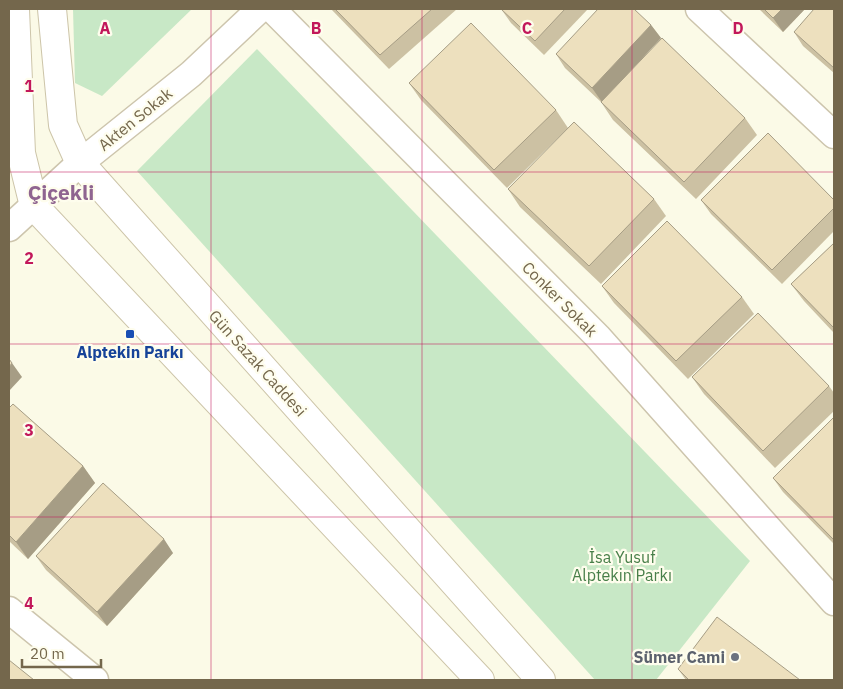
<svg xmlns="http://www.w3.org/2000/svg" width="843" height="689" font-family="'IBM Plex Sans',sans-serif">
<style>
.green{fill:#c8e8c6}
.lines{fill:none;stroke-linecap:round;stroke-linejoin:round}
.minor-casing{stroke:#cdc5ad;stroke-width:29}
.secondary-casing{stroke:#cdc5a9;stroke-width:30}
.minor{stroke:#fff;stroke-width:26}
.secondary{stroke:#fff;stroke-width:28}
.wall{fill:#ccc1a3}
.shaded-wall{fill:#a69d85}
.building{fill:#ede0be;stroke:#a69d85}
.grid{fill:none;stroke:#c2185b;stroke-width:1;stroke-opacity:0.55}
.transit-dot{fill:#1a4fb4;stroke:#fefded;stroke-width:2}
.worship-dot{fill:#6b7280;stroke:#fefded;stroke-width:2}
.labels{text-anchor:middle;stroke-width:4.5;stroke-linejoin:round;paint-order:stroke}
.street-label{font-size:16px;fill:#74674c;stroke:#fefded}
.transit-label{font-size:16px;font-weight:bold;fill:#164399;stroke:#fefded}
.park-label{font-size:16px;fill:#487f49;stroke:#fefded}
.worship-label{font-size:16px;font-weight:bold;fill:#5b616d;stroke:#fefded;text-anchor:end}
.district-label{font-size:21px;font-weight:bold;fill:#8f6490;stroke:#fefded}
.grid-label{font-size:16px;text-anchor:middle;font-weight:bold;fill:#c2185b;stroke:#fefded;stroke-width:4.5;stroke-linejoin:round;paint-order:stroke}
</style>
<rect width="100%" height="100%" fill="#fbfae7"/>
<g class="green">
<polygon points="73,9 192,9 102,96 75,83"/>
<polygon points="257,49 750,561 656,680 595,680 137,171"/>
</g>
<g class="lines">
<g class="minor-casing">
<g id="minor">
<polyline points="272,9 598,337 834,602"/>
<polyline points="699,9 834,135"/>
<polyline points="9,228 80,163 191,74 260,9"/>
<polyline points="9,610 95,680"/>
</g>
</g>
<g class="secondary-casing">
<g id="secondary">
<polyline points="15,9 21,153 34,206 480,680"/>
<polyline points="52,9 63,125 80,163 541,680"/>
</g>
</g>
<use href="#minor" class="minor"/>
<use href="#secondary" class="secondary"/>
</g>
<g class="wall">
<polygon points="331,9 457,9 389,69"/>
<polygon points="501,9 588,9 544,55 511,23"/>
<polygon points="759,9 805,9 783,32"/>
<polygon points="834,9 834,73 803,46 794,32"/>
<polygon points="651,25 661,38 631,70 745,118 757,135 696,199 613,120 601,102 565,68 556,54"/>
<polygon points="409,83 556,110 568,128 507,188 421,100"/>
<polygon points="508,189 654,199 666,216 601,284 520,207"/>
<polygon points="701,200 834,200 834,231 782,284 711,214"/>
<polygon points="834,243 834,333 804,301 791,284"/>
<polygon points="602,286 742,297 754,314 688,379 614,303"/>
<polygon points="692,377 829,386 834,393 834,411 775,468 704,394"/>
<polygon points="9,408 83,466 95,483 28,559 9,541"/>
<polygon points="834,417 834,544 783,492 773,478"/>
<polygon points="173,553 107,626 46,570 36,556"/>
<polygon points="678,669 800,680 686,680"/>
</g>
<g class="shaded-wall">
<polygon points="782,9 805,9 783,32 773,18"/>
<polygon points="651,25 661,38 602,102 592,88"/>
<polygon points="12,363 22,377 9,391 9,367"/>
<polygon points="83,466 95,483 28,559 16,542"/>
<polygon points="164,539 173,553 107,626 97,612"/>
</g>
<g class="building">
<polygon points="335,9 432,9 380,55"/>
<polygon points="501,9 565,9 535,41"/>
<polygon points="598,9 634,9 651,25 592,88 556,54"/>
<polygon points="764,9 782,9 773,18"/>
<polygon points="814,9 834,9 834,68 794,32"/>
<polygon points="471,23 556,110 494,170 409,83"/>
<polygon points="662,38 745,118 684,182 601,102"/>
<polygon points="574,122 654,199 589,266 508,189"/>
<polygon points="768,133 834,200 834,208 772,270 701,200"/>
<polygon points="667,221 742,297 676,361 602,286"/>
<polygon points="834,243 834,328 791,284"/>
<polygon points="758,313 829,386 763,451 692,377"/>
<polygon points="9,359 12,363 9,367"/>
<polygon points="13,404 83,466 16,542 9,535 9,408"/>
<polygon points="834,417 834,540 773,478"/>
<polygon points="103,483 164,539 97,612 36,556"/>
<polygon points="717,617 800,680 689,680 678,669"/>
<polygon points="9,660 34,680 9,680"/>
</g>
<path class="grid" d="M 211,9 L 211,680M 422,9 L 422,680M 632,9 L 632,680M 9,172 L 834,172M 9,344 L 834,344M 9,517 L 834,517"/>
<rect class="transit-dot" x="125" y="329" width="10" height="10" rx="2.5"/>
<circle class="worship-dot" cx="735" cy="657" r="5"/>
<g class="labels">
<g class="street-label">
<text transform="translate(135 119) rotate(-39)" y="6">Akten Sokak</text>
<text transform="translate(560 299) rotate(45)" y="6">Conker Sokak</text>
<text transform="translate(258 363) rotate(48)" y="6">Gün Sazak Caddesi</text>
</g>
<g class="transit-label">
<text x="130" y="358">Alptekin Parkı</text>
</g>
<g class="park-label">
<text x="622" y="563">İsa Yusuf<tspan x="622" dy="18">Alptekin Parkı</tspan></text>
</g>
<g class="worship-label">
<text x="725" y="663">Sümer Cami</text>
</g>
<g class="district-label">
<text x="61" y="200">Çiçekli</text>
</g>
</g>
<g class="grid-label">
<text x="105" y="34">A</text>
<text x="316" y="34">B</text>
<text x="527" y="34">C</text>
<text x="738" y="34">D</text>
<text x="29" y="92">1</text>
<text x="29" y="264">2</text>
<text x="29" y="436">3</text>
<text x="29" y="609">4</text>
</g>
<rect width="843" height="689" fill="none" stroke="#74674c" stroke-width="20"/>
<path d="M22 659v8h79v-8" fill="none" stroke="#74674c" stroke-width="2.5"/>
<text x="30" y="659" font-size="15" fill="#74674c" stroke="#fefded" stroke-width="4" paint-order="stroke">20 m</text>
</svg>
